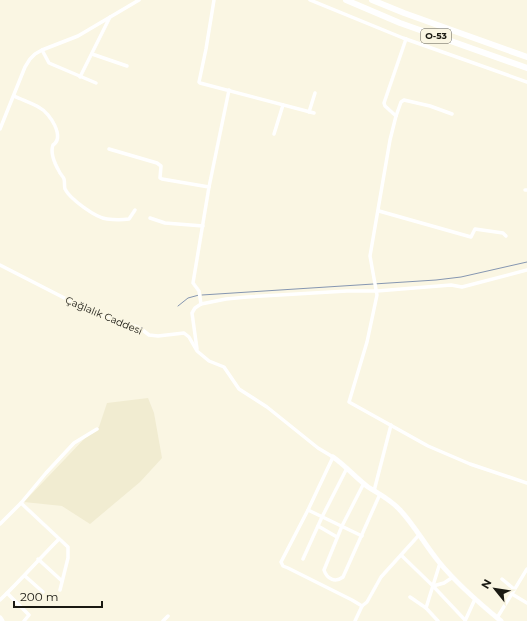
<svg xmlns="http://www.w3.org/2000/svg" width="527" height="621" font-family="Montserrat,sans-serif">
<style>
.built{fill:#f1ecd1}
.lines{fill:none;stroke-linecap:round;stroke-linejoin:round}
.stream{stroke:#8596b1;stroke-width:1}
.street{stroke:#fff;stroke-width:3.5}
.secondary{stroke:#fff;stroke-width:5}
.highway{stroke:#fff;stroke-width:6}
.labels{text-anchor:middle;stroke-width:3.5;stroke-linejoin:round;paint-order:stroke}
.shield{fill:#faf6e3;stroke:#5d5b51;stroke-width:1}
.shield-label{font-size:9px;font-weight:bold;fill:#1a1912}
.street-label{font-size:10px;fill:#1a1912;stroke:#faf6e3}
</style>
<rect width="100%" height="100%" fill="#faf6e3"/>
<polygon class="built" points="148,398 154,413 162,458 140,482 90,524 62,506 24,502 86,437 99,427 107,403"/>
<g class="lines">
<g class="stream">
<polyline points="202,295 436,280 461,277 527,262"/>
<polyline points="178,306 188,298 199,295"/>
</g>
<g class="street">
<polyline points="214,0 206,49 199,82 200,83 314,113"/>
<polyline points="310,0 403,38 527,82"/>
<polyline points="42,50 49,63 96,83"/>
<polyline points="92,54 127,66"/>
<polyline points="80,77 110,17"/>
<path d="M 14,96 C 22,100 32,103 40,108 C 50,113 65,137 53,145 C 50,153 55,164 59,171 C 60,174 63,176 64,179 C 65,182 64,186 65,189 C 70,199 96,218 107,219 C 115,220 122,220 129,219 L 135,210"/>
<polyline points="309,112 315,93"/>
<polyline points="452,114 430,106 404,100 401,102 396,116 390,140 370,256 377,295 367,342 349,402 428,446 470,464 527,483"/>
<polyline points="396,116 385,106 384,103 406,39"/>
<polyline points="0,129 25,67 30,59 35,54 42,50 78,36 139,0"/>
<polyline points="274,134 283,105"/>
<polyline points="109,149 157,163 161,166 160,178 162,179 209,187"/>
<polyline points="525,190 527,190"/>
<polyline points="379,211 471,237 475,229 503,233 506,236"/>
<polyline points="150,218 165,223 203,226"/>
<polyline points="0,265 80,306 118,321 140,328 149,335 158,336 184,333 189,337 197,351 209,361 224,367 239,389 267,407 318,448 333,457 308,510 281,562 283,566 288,568 352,600 362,606"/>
<polyline points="201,304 226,299 247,297 347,291 377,291 451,285 462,287 527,270"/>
<polyline points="197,349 192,313 195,308 201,304 199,291 193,283 209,187 229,90"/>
<path d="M 364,483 L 342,526 L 324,570 C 327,579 335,583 343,577 L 380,494"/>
<polyline points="374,491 391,425"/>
<polyline points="21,503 68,547 68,558 60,590"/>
<polyline points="308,510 362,536"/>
<polyline points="0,524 21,503 46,473 74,443 97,429"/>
<polyline points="318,526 337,537"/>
<polyline points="401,555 433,586 465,620"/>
<polyline points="38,559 62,581"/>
<polyline points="303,559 322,517 347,468"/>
<polyline points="25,576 43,592"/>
<polyline points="502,579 514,589"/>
<polyline points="433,586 444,583 453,577"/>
<polyline points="7,593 29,615 24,621"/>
<polyline points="512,594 527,603"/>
<polyline points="410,597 426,608 438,621"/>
<path d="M 0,600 C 21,580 39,559 59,539"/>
<polyline points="426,608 440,563"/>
<polyline points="497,618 527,569"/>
<polyline points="163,621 168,616"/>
<polyline points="355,621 362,606 367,602 381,577 419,535"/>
<polyline points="465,621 475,599"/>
</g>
<g class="secondary">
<path d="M 333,457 C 346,466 355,477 368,487 C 379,494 391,500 400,510 C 415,526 425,545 439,562 C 457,584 479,603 501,621"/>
<polyline points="0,618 2,621"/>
</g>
<g class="highway">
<polyline points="346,0 400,23 527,68"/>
<polyline points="372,0 404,13 527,57"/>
</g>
</g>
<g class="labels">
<rect class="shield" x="421" y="29" width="30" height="14" rx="3"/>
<g class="shield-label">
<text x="436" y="39">O-53</text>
</g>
<g class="street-label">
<text transform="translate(104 315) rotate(23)" y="4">Çağlalık Caddesi</text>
</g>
</g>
<g transform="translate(495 589) rotate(300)" stroke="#faf6e3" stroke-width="3" paint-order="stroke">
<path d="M0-3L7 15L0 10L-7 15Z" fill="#1a1912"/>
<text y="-6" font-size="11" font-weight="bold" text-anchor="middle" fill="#1a1912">N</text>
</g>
<path d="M14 601v6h88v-6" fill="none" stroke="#1a1912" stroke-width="2"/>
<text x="20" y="601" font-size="12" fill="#1a1912" stroke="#faf6e3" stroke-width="3" paint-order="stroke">200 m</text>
</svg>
